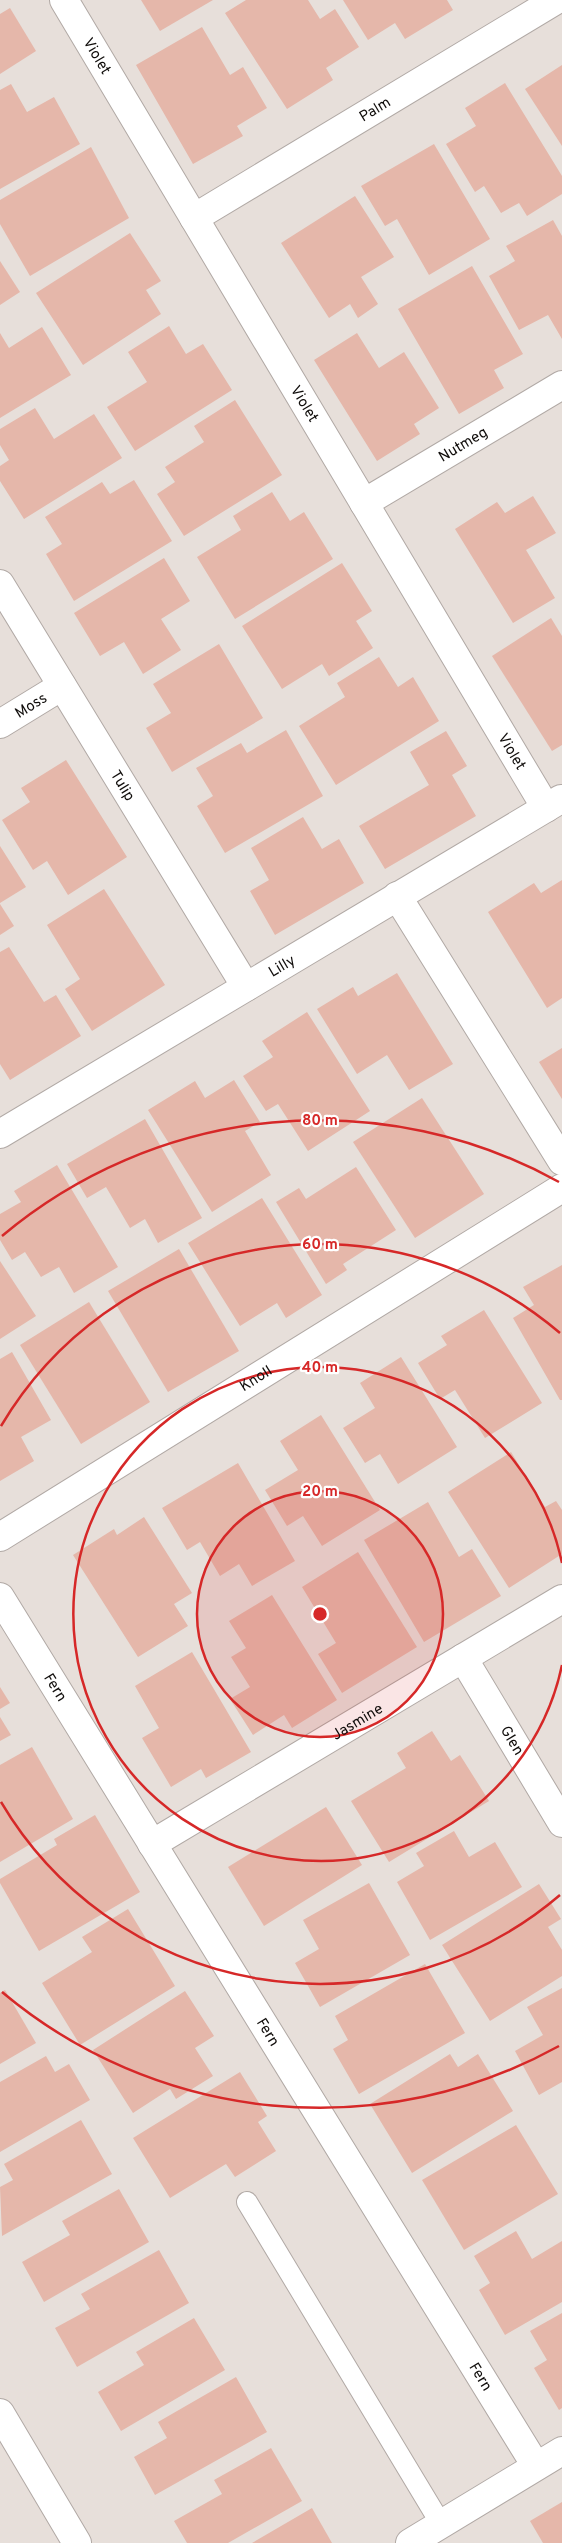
<svg xmlns="http://www.w3.org/2000/svg" width="562" height="2543" font-family="Overpass,sans-serif">
<style>
.building{fill:#e5b7aa}
.lines{fill:none;stroke-linecap:round;stroke-linejoin:round}
.service-casing{stroke:#b1a9a5;stroke-width:22}
.minor-casing{stroke:#b1a9a5;stroke-width:30}
.service{stroke:#fff;stroke-width:20}
.minor{stroke:#fff;stroke-width:28}
.ring{fill:none;stroke:#d62828;stroke-width:2.5}
.labels{text-anchor:middle;stroke-width:4.5;stroke-linejoin:round;paint-order:stroke}
.street-label{font-size:15px;fill:#100d0b;stroke:#fff}
.centre{fill:#d62828;stroke:#fff;stroke-width:2.5}
.ring-label{font-size:15px;text-anchor:middle;font-weight:bold;fill:#d62828;stroke:#fff;stroke-width:4.5;stroke-linejoin:round;paint-order:stroke}
</style>
<rect width="100%" height="100%" fill="#e7dfda"/>
<g class="building">
<polygon points="141,0 213,0 160,31"/>
<polygon points="246,0 308,0 320,19 335,9 359,47 326,68 333,80 287,109 225,13"/>
<polygon points="343,0 447,0 453,10 405,39 395,23 368,40"/>
<polygon points="10,8 36,51 0,74 0,14"/>
<polygon points="202,27 230,75 243,67 267,108 237,126 243,136 193,164 136,65"/>
<polygon points="562,65 562,146 525,89"/>
<polygon points="505,83 562,176 562,194 527,216 519,203 501,213 484,186 475,192 446,144 476,126 465,108"/>
<polygon points="11,84 27,112 54,97 80,144 0,189 0,90"/>
<polygon points="434,144 490,239 429,275 397,219 385,226 361,186"/>
<polygon points="91,147 129,218 30,276 0,224 0,200"/>
<polygon points="355,196 394,257 361,277 378,304 358,318 350,304 329,318 281,243"/>
<polygon points="553,220 562,236 562,339 548,315 519,330 489,276 515,261 506,246"/>
<polygon points="130,233 161,281 146,290 161,314 83,365 36,293"/>
<polygon points="0,261 20,292 0,305"/>
<polygon points="472,266 523,354 494,370 504,388 459,414 398,309"/>
<polygon points="169,326 186,354 203,344 232,390 135,451 107,407 147,382 128,352"/>
<polygon points="42,327 71,375 0,418 0,333 9,348"/>
<polygon points="357,333 379,368 404,352 439,408 414,424 420,434 377,461 314,360"/>
<polygon points="235,400 282,475 184,536 157,494 175,482 165,467 204,442 194,426"/>
<polygon points="35,408 54,439 94,414 122,458 24,519 0,481 0,466 9,460 0,445 0,429"/>
<polygon points="134,480 172,541 74,601 46,554 62,544 45,517 102,482 110,494"/>
<polygon points="272,492 290,521 304,512 333,559 235,619 197,557 241,530 233,516"/>
<polygon points="533,496 556,533 526,550 555,598 513,623 455,529 497,502 505,513"/>
<polygon points="164,558 190,601 161,619 181,650 143,674 124,642 100,656 74,613"/>
<polygon points="342,563 372,611 356,621 373,648 329,676 322,664 282,689 242,626"/>
<polygon points="551,618 562,636 562,745 552,751 492,656"/>
<polygon points="219,644 263,718 172,772 146,728 171,713 153,684"/>
<polygon points="379,657 398,687 413,677 439,721 336,785 299,726 345,697 337,683"/>
<polygon points="286,730 323,796 225,853 197,806 213,796 196,768 241,743 247,753"/>
<polygon points="446,731 467,766 452,775 476,816 385,869 359,826 429,785 410,752"/>
<polygon points="66,760 127,857 68,895 47,861 33,870 2,820 30,802 21,788"/>
<polygon points="303,817 322,849 339,839 364,883 275,935 250,891 269,880 251,848"/>
<polygon points="0,846 26,887 0,903"/>
<polygon points="562,880 562,998 547,1008 488,912 534,883 541,893"/>
<polygon points="104,889 165,985 92,1031 65,989 80,979 47,925"/>
<polygon points="0,904 14,926 0,935"/>
<polygon points="9,947 44,1002 56,995 81,1036 10,1080 0,1064 0,952"/>
<polygon points="397,973 453,1064 409,1090 387,1055 357,1074 317,1009 353,987 358,996"/>
<polygon points="307,1012 370,1111 308,1151 278,1104 266,1111 243,1076 273,1057 262,1041"/>
<polygon points="562,1048 562,1099 539,1062"/>
<polygon points="234,1080 260,1122 245,1131 271,1175 212,1212 148,1110 195,1081 205,1098"/>
<polygon points="422,1098 484,1194 415,1238 353,1142"/>
<polygon points="145,1119 202,1218 158,1243 145,1219 130,1228 106,1187 87,1198 67,1164"/>
<polygon points="57,1165 118,1267 74,1293 59,1267 41,1277 25,1252 12,1260 0,1240 0,1214 21,1202 14,1191"/>
<polygon points="356,1167 396,1230 343,1264 347,1270 326,1284 276,1202 299,1188 306,1199"/>
<polygon points="262,1198 322,1295 286,1318 277,1303 240,1326 188,1243"/>
<polygon points="179,1249 239,1351 168,1392 108,1291"/>
<polygon points="0,1261 36,1316 0,1339"/>
<polygon points="562,1265 562,1400 560,1400 513,1318 534,1305 523,1287"/>
<polygon points="89,1302 150,1402 81,1444 20,1345"/>
<polygon points="484,1310 542,1403 485,1438 455,1390 440,1399 418,1363 447,1345 441,1336"/>
<polygon points="12,1352 51,1420 21,1437 34,1461 0,1481 0,1359"/>
<polygon points="401,1357 457,1447 398,1484 380,1454 365,1463 343,1428 375,1408 360,1383"/>
<polygon points="321,1415 380,1510 322,1546 303,1516 287,1526 265,1490 298,1470 280,1441"/>
<polygon points="511,1452 545,1507 556,1501 562,1510 562,1554 509,1588 448,1492"/>
<polygon points="238,1463 295,1561 252,1586 239,1564 220,1576 200,1542 187,1550 162,1508"/>
<polygon points="428,1502 459,1557 472,1549 501,1596 424,1642 364,1540"/>
<polygon points="144,1517 192,1593 174,1604 188,1626 138,1657 73,1555 114,1529 117,1535"/>
<polygon points="358,1552 417,1647 342,1693 318,1654 336,1643 302,1587"/>
<polygon points="272,1595 337,1700 292,1728 284,1715 253,1735 230,1699 250,1687 231,1657 246,1648 229,1621"/>
<polygon points="192,1652 251,1752 206,1778 201,1769 171,1787 142,1738 159,1728 135,1686"/>
<polygon points="0,1687 10,1703 0,1709"/>
<polygon points="0,1717 11,1735 0,1741"/>
<polygon points="432,1731 451,1761 460,1755 489,1801 389,1862 351,1801 406,1768 397,1753"/>
<polygon points="32,1747 73,1819 0,1862 0,1765"/>
<polygon points="326,1807 362,1865 264,1926 228,1867"/>
<polygon points="95,1815 140,1892 39,1951 0,1883 0,1879 57,1845 54,1839"/>
<polygon points="454,1831 469,1857 495,1842 522,1887 430,1940 397,1882 424,1866 416,1853"/>
<polygon points="369,1883 410,1955 320,2007 295,1963 319,1949 303,1920"/>
<polygon points="539,1884 561,1919 548,1927 562,1950 562,1976 490,2021 442,1945"/>
<polygon points="128,1909 175,1986 80,2045 42,1983 92,1952 82,1937"/>
<polygon points="425,1964 465,2033 359,2094 333,2049 348,2040 335,2016"/>
<polygon points="562,1988 562,2082 539,2095 515,2051 543,2035 527,2007"/>
<polygon points="5,1990 36,2043 0,2064 0,1993"/>
<polygon points="185,1991 214,2036 195,2048 213,2076 176,2099 170,2089 133,2113 93,2050"/>
<polygon points="450,2054 458,2067 478,2054 513,2111 412,2173 370,2104"/>
<polygon points="46,2056 55,2072 69,2064 90,2100 0,2152 0,2082"/>
<polygon points="240,2072 267,2116 258,2122 276,2151 235,2177 226,2164 170,2198 133,2138"/>
<polygon points="81,2120 112,2174 2,2236 0,2187 13,2180 4,2164"/>
<polygon points="516,2125 558,2194 464,2250 422,2180"/>
<polygon points="119,2189 149,2242 44,2302 22,2262 70,2235 62,2221"/>
<polygon points="516,2231 532,2259 562,2241 562,2302 505,2335 479,2290 490,2283 474,2256"/>
<polygon points="159,2250 189,2303 77,2367 55,2328 90,2309 81,2294"/>
<polygon points="562,2313 562,2408 559,2410 534,2368 547,2360 530,2331"/>
<polygon points="194,2318 225,2370 121,2431 98,2392 144,2365 136,2352"/>
<polygon points="236,2377 267,2432 155,2495 134,2457 167,2438 158,2422"/>
<polygon points="271,2448 302,2501 228,2543 187,2543 174,2521 222,2494 214,2480"/>
<polygon points="562,2502 562,2543 543,2543 530,2521"/>
<polygon points="312,2508 332,2543 252,2543"/>
</g>
<g class="lines">
<g class="service-casing">
<polyline id="service" points="247,2202 441,2524"/>
</g>
<g class="minor-casing">
<g id="minor">
<path id="s1" d="M 64,0 L 546,808"/>
<path id="s2" d="M 194,218 L 556,0"/>
<path id="s3" d="M 364,503 L 562,385"/>
<path id="s4" d="M 0,584 L 246,987"/>
<path id="s5" d="M 0,724 L 62,686"/>
<polyline points="397,896 562,1161"/>
<path id="s6" d="M 0,1134 L 561,799"/>
<path id="s7" d="M 0,1537 L 562,1188"/>
<path id="s8" d="M 0,1597 L 536,2466"/>
<path id="s9" d="M 463,1658 L 562,1823"/>
<path id="s10" d="M 152,1844 L 562,1599"/>
<polyline points="0,2413 77,2543"/>
<polyline points="410,2543 562,2451"/>
</g>
</g>
<use href="#service" class="service"/>
<use href="#minor" class="minor"/>
</g>
<circle cx="320" cy="1614" r="123" fill="#d62828" fill-opacity=".12"/>
<g class="ring">
<circle cx="320" cy="1614" r="123"/>
<path d="M562 1665A247 247 0 1 1 562 1563"/>
<path d="M560 1895A370 370 0 0 1 1 1802M1 1426A370 370 0 0 1 560 1333"/>
<path d="M559 2046A494 494 0 0 1 2 1992M2 1236A494 494 0 0 1 559 1182"/>
</g>
<g class="labels">
<g class="street-label">
<text dy="5" stroke="none"><textPath href="#s1" startOffset="65">Violet</textPath></text>
<text dy="5" stroke="none"><textPath href="#s2" startOffset="211">Palm</textPath></text>
<text dy="5" stroke="none"><textPath href="#s1" startOffset="470">Violet</textPath></text>
<text dy="5" stroke="none"><textPath href="#s3" startOffset="115">Nutmeg</textPath></text>
<text dy="5" stroke="none"><textPath href="#s5" startOffset="36">Moss</textPath></text>
<text dy="5" stroke="none"><textPath href="#s1" startOffset="875">Violet</textPath></text>
<text dy="5" stroke="none"><textPath href="#s4" startOffset="236">Tulip</textPath></text>
<text dy="5" stroke="none"><textPath href="#s6" startOffset="328">Lilly</textPath></text>
<text dy="5" stroke="none"><textPath href="#s7" startOffset="301">Knoll</textPath></text>
<text dy="5" stroke="none"><textPath href="#s8" startOffset="106">Fern</textPath></text>
<text dy="5" stroke="none"><textPath href="#s10" startOffset="239">Jasmine</textPath></text>
<text dy="5" stroke="none"><textPath href="#s9" startOffset="96">Glen</textPath></text>
<text dy="5" stroke="none"><textPath href="#s8" startOffset="511">Fern</textPath></text>
<text dy="5" stroke="none"><textPath href="#s8" startOffset="916">Fern</textPath></text>
</g>
</g>
<circle cx="320" cy="1614" r="8" class="centre"/>
<g class="ring-label">
<text x="320" y="1125">80 m</text>
<text x="320" y="1249">60 m</text>
<text x="320" y="1372">40 m</text>
<text x="320" y="1496">20 m</text>
</g>
</svg>
